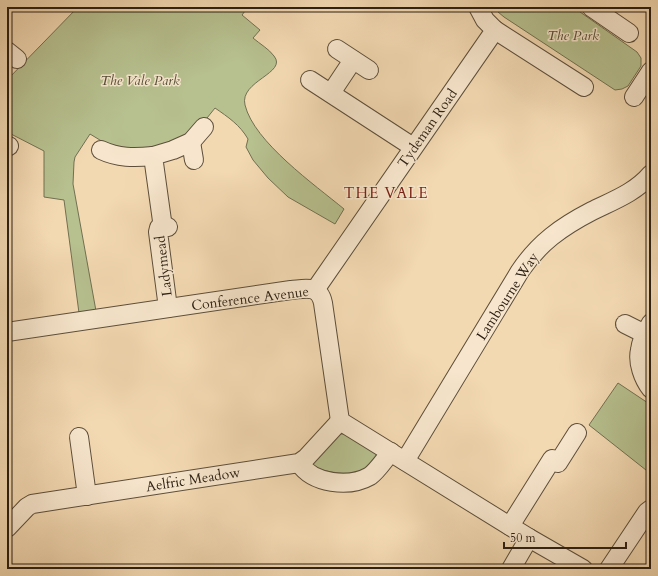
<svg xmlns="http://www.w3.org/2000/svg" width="658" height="576" font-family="Cardo,serif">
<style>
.green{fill:#b7c08f;stroke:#717051}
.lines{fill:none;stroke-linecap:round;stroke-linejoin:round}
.minor-casing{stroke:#5d4e3b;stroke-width:20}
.minor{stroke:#f7e6cd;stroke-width:18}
.labels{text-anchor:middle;stroke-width:3;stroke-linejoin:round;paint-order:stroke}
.park-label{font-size:14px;font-style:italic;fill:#554f38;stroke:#f7e6cd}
.street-label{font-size:14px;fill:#2b1f13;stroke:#f7e6cd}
.neighbourhood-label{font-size:15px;letter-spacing:1px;fill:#7a1f14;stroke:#f7e6cd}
</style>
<rect width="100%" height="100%" fill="#f3d9b2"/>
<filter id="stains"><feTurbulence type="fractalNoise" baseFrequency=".005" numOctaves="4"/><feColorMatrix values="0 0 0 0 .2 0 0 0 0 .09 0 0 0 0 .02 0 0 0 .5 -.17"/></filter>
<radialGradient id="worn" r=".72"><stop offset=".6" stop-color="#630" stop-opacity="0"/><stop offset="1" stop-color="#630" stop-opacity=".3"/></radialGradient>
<g class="green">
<path d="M 78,7 L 248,7 L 242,15 L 260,30 L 253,38 C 260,44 269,49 274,56 C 288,73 239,81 245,105 C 254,142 315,185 344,209 L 335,224 L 288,197 L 268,178 L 253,160 L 246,147 L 248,139 C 240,125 228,117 215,108 L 199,128 L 160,150 L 113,148 L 90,134 L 75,157 L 74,162 L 73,184 L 96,311 L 79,313 L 64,200 L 44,197 L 44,151 L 11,134 L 7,136 L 7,80 Z"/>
<polygon points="495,7 573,7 637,52 641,58 641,66 628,86 622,89 615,90 504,17 498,12"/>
<polygon points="618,383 651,405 651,474 589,425"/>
<path d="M 341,434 L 345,434 L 377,454 C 367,481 331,474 311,466 L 338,436 Z"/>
</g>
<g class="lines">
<g class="minor-casing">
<g id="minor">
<polyline points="591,7 629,33"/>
<polyline points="495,30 584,87"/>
<polyline points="337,49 369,70"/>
<polyline points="7,51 17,59"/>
<polyline points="310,80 413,147"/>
<polyline points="331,93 353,60"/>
<polyline points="634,97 651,71"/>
<polyline points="191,142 194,160"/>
<polyline points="7,147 9,146"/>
<path d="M 101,150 C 118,158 134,158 153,156"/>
<polyline points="163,228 153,156 173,150 191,142 204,127"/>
<polyline points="315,290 495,30 485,20 478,7"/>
<polyline points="168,308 158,232 159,228 168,227"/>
<path d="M 651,323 C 646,331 641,340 640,350 C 637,362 643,379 651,389"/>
<polyline points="625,324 645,334"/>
<path d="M 7,332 L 291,290 C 305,289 319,284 323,303 L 340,421 L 529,538 L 583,569"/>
<polyline points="79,437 87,496"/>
<path d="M 405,461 L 520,271 C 539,243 561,227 592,211 C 612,201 635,193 651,174"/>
<path d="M 299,463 C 313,484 349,488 370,476 C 378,470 384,460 391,452"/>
<polyline points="510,526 552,459 558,463 577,433"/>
<polyline points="7,528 27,507 32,504 299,463 306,458 340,421"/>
<polyline points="511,569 529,538"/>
<polyline points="609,569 647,512 651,509"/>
</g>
</g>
<use href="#minor" class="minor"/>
</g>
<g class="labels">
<g class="park-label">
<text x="573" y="40">The Park</text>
<text x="140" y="85">The Vale Park</text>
</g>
<g class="street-label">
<text transform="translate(427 128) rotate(-55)" y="5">Tydeman Road</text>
<text transform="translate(163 266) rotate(-97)" y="5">Ladymead</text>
<text transform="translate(507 296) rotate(-57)" y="5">Lambourne Way</text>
<text transform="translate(250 298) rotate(-7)" y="5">Conference Avenue</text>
<text transform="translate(193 479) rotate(-9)" y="5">Aelfric Meadow</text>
</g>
<g class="neighbourhood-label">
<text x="386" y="198">THE VALE</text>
</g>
</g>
<rect width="658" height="576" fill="none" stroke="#f3d9b2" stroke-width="24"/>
<rect x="8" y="8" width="642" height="560" fill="none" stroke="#2b1f13" stroke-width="2"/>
<rect x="12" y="12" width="634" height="552" fill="none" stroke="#2b1f13"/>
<path d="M504 542v6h122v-6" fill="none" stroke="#2b1f13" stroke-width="2"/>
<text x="510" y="542" font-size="12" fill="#2b1f13" stroke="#f7e6cd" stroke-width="3" paint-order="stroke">50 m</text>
<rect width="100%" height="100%" filter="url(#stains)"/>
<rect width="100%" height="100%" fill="url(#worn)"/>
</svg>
